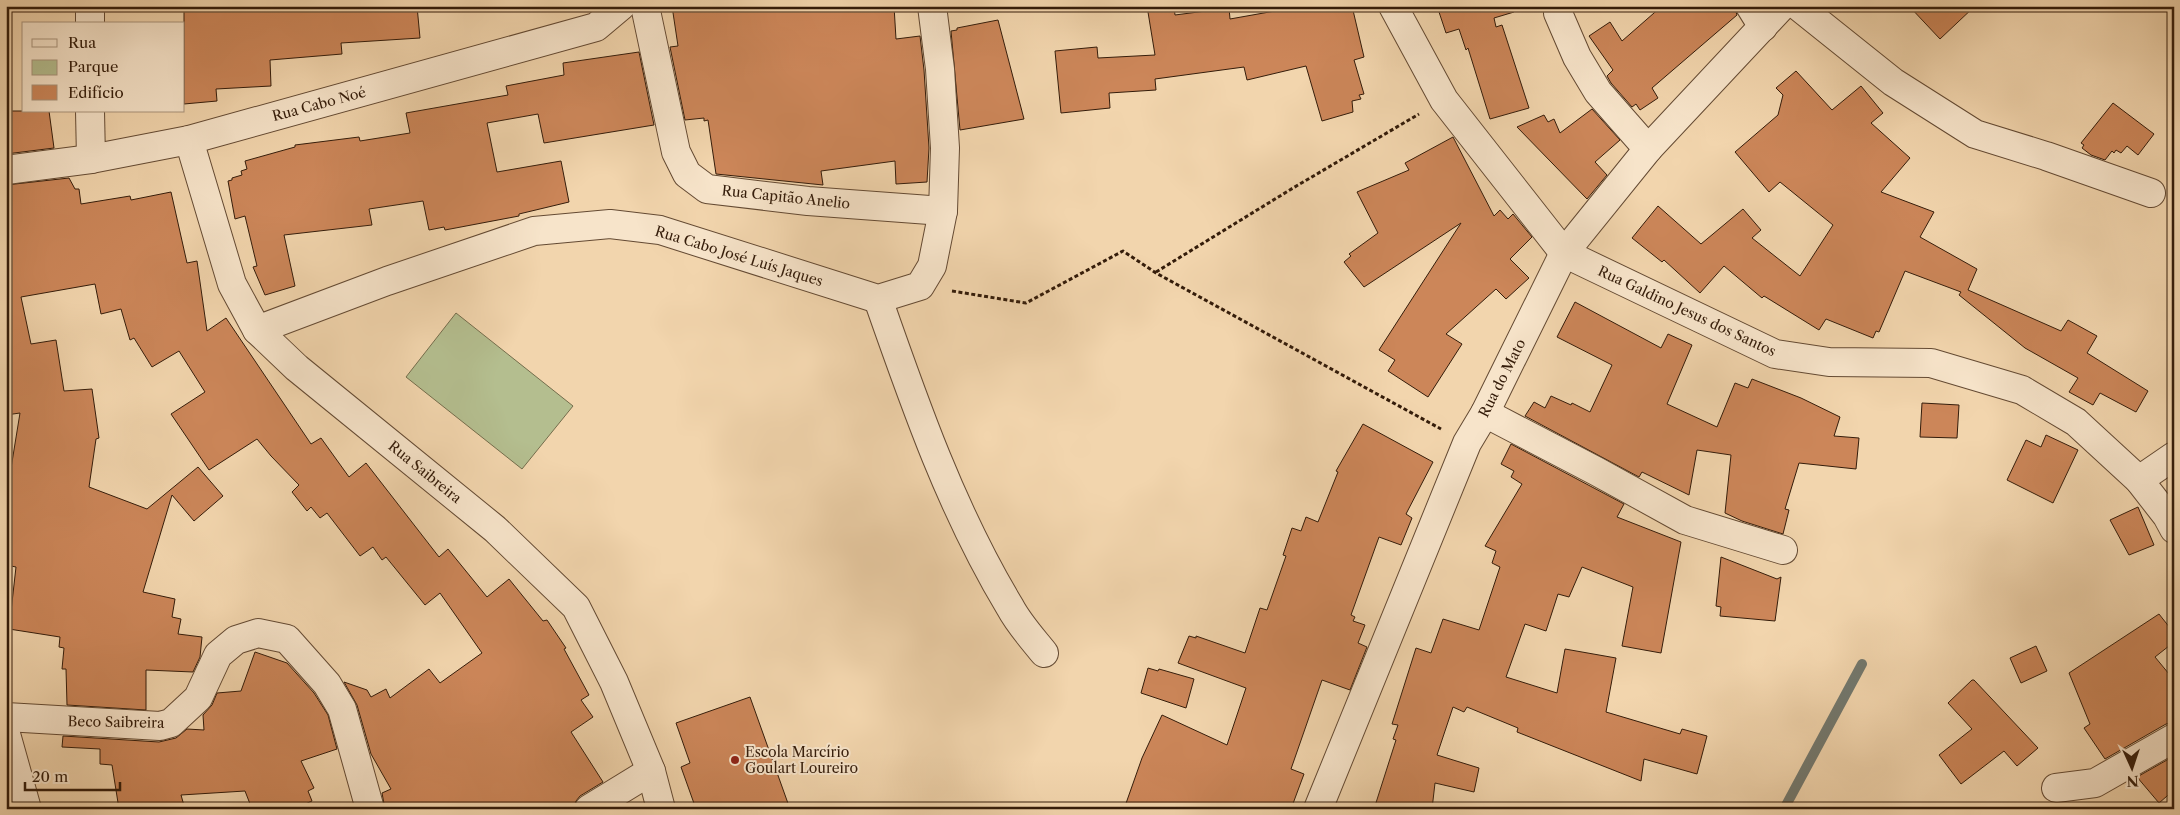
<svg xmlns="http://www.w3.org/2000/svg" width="2180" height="815" font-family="'Libre Caslon Text',serif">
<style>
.green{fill:#b4be8f;stroke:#746d4c}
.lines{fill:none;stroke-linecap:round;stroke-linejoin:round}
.stream{stroke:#73796f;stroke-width:10}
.building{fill:#cc8659;stroke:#341c0a}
.minor-casing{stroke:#644a33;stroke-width:30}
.path{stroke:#341c0a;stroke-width:3;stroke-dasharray:4 2.5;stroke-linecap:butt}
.minor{stroke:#f7e4ca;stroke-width:28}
.poi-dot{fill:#8f2418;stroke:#f7e4ca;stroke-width:2}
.labels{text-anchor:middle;stroke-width:4;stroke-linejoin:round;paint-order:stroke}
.street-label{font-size:14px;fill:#341c0a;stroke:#f7e4ca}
.poi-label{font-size:14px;fill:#341c0a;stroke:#f7e4ca;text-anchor:start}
</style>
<rect width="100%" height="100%" fill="#f2d5ad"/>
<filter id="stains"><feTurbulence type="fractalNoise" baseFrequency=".004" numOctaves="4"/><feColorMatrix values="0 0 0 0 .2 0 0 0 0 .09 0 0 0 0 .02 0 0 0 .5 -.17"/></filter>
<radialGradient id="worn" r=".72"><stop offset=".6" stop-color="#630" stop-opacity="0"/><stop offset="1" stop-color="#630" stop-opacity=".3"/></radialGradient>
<polygon class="green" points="456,313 573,406 522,469 406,377"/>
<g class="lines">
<polyline class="stream" points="1784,809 1862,664"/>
</g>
<g class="building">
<polygon points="184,6 417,6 420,38 341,43 342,54 270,60 271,86 216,89 217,101 184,104"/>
<polygon points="672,6 894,6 896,39 920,36 924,70 929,148 927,182 896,184 895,161 821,171 823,185 716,174 708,120 704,121 704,118 685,120 670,47 678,46"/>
<polygon points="1147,6 1174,6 1175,15 1229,8 1230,19 1303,6 1352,6 1364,57 1354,60 1364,94 1359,95 1361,99 1352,101 1353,112 1322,121 1306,66 1247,80 1244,67 1155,79 1156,90 1109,93 1110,108 1061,113 1055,51 1097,47 1098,58 1155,55"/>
<polygon points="1437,6 1513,6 1514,12 1494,18 1496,27 1502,25 1529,108 1490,119 1468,48 1466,50 1459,29 1446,33"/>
<polygon points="1662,6 1734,6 1737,15 1652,88 1658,98 1640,110 1636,104 1632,107 1611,83 1607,76 1613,70 1589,36 1610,22 1622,41"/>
<polygon points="1909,6 1975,6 1940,39"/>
<polygon points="998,20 1024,119 960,130 951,31 957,30 957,28"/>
<polygon points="639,52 654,125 544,143 538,114 487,123 497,172 561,161 569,202 519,214 519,216 445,230 444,227 429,230 423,201 369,209 372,225 284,235 295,286 265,295 253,267 257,266 245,216 235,219 228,181 232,180 232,178 242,175 241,171 247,169 245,161 295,147 295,145 359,137 360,141 410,133 406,113 508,95 506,86 564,75 563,63"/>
<polygon points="1796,71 1832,110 1861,86 1883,113 1871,123 1910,158 1881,192 1934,212 1920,237 1977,269 1968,290 2061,331 2068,320 2097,336 2087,353 2148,391 2136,412 2100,393 2093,405 2069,392 2078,378 2025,348 1959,295 1961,292 1905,271 1879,332 1876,331 1873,338 1826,319 1819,330 1764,296 1762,298 1724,266 1700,293 1664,260 1662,262 1632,238 1658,206 1701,244 1743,209 1761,230 1752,238 1800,276 1833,225 1780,182 1769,192 1735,152 1778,115 1783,95 1776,88"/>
<polygon points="2113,103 2154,134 2138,155 2127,146 2121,153 2116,150 2114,153 2112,151 2105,160 2091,155 2082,148 2084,145 2081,143"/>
<polygon points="1592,109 1620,140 1595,162 1607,175 1587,199 1517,127 1544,115 1548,122 1554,119 1560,133"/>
<polygon points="6,111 49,111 54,148 6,154"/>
<polygon points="1453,137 1494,216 1500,210 1508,219 1513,214 1532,237 1510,259 1529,278 1506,299 1496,289 1446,334 1462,344 1428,397 1388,371 1395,360 1379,350 1461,223 1364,287 1344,262 1351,256 1349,254 1378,233 1357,192 1409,170 1405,163"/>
<polygon points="69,178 75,189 79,189 81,204 130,196 131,200 171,192 187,263 197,261 207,331 226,318 311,444 321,438 349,477 366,463 439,557 448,549 487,597 509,579 543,621 547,620 566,648 564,649 589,695 581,700 593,717 571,732 603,782 580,796 576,801 573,809 385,809 382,793 391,789 371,754 357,705 344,682 367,690 371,697 386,689 390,698 429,669 440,683 482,653 440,593 425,605 386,557 382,560 373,547 360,556 327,513 320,518 311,507 307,511 292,492 299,485 271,456 257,439 209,470 171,414 205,392 179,351 152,367 134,338 130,340 121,309 101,314 95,284 21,297 31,344 56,340 64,391 92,389 99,438 96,439 89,487 147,509 198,467 223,496 194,521 172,495 143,592 175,599 172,617 181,619 178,634 202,637 200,657 193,672 146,670 146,710 67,705 66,669 62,669 64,648 59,647 60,637 9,629 16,567 6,565 6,499 20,413 6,415 6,185"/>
<polygon points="1575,302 1661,348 1668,334 1692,345 1667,404 1717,427 1735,383 1748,388 1752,379 1801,398 1840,417 1834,436 1859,438 1856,469 1799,463 1785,509 1789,510 1783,534 1742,521 1725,513 1731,455 1697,450 1689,495 1642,472 1639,477 1525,416 1534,402 1545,408 1551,396 1571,405 1572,403 1590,412 1612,365 1557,337"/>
<polygon points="1922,403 1959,405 1957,438 1920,437"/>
<polygon points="1363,424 1433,462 1406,514 1412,518 1401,545 1379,537 1351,615 1355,617 1353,621 1365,625 1358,643 1367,647 1350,690 1322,680 1291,769 1304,774 1291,809 1124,809 1142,758 1162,715 1227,745 1246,688 1178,663 1189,636 1196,638 1196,636 1245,653 1260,608 1267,610 1286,556 1283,555 1292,528 1301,531 1306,517 1318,522 1338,472 1336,471"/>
<polygon points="2046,435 2078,450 2053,503 2007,480 2026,440 2041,447"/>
<polygon points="1511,444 1624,504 1617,517 1681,542 1661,653 1622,646 1633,587 1582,567 1569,597 1558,594 1546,631 1525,624 1506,677 1557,693 1565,649 1616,658 1606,712 1680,734 1682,729 1707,736 1697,774 1644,759 1641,781 1517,732 1518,728 1467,707 1464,712 1453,707 1437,755 1479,768 1474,792 1435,783 1432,809 1374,809 1396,740 1393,739 1398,725 1392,724 1416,648 1431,653 1443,619 1479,630 1500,567 1492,563 1496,551 1485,546 1522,484 1511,477 1514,471 1501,464"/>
<polygon points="2138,507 2154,545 2129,555 2110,520"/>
<polygon points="1721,557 1777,579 1781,577 1775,621 1720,616 1721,607 1716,606"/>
<polygon points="2159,614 2174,633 2174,642 2155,657 2174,680 2174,722 2166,724 2105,759 2084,728 2090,724 2069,673"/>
<polygon points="2036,646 2047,671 2021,683 2010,658"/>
<polygon points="255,652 287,663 314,693 328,715 337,749 301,761 314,788 308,791 312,801 294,809 252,809 245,791 181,795 185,809 119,809 112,765 100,764 100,749 62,747 63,736 159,742 176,738 187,729 204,730 203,715 212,705 217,693 241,691"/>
<polygon points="1148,668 1158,671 1159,669 1194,679 1186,708 1141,693"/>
<polygon points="1972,680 1974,680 2038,748 2017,766 2004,751 1961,784 1939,755 1972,729 1948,703"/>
<polygon points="750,697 790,809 696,809 681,767 690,763 676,723"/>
<polygon points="2174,756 2174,790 2159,803 2137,777"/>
</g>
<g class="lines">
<g class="minor-casing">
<g id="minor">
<polyline points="90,6 90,24"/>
<polyline points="645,6 676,152 687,174 707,189 808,201 943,211"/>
<polyline points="1393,6 1444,100 1564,253 1775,354 1829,362 1931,363 2022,390 2076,422 2139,480 2167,516 2174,529"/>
<polyline points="1750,6 1763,27"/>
<polyline points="1798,6 1893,82 1975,134 2046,156 2151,193"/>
<polyline points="1558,13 1577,57 1598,92 1648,149"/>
<polyline points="90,111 91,159"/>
<polyline points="189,140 232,284 257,330 297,368 495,529 576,607 614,682 651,771 661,809"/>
<polyline points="6,170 91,159 189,140 596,27 621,6"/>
<path d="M 878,299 C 915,405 952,511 1010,607 C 1019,624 1032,638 1044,653"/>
<polyline points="257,330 387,281 534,231 610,224 660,230 878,299 920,286 932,266 943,211 945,148 940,69 932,6"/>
<polyline points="1485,413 1596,471 1685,520 1783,550"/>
<polyline points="2139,480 2174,456"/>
<polyline points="6,717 160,726 171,723 198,698 218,655 236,640 258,633 287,639 327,684 342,709 370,809"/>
<polyline points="6,734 27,809"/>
<polyline points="2056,788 2095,783 2174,738"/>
<polyline points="589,809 651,771"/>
<polyline points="1318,809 1467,443 1485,413 1564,253 1648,149 1782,6"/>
</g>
</g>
<g class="path">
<polyline points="1156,272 1293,188 1419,114"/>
<polyline points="952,291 1026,303 1123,251 1156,273 1441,429"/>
</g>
<use href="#minor" class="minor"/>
</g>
<circle class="poi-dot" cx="735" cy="760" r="5"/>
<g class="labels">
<g class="street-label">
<text transform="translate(319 104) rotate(-15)" y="5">Rua Cabo Noé</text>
<text transform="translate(786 197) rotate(6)" y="5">Rua Capitão Anelio</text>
<text transform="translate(739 256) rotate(17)" y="5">Rua Cabo José Luís Jaques</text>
<text transform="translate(1687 311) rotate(25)" y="5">Rua Galdino Jesus dos Santos</text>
<text transform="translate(1502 378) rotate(-63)" y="5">Rua do Mato</text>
<text transform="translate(425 472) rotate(39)" y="5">Rua Saibreira</text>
<text transform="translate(116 722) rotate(1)" y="5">Beco Saibreira</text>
</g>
<g class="poi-label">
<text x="745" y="757">Escola Marcírio<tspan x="745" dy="16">Goulart Loureiro</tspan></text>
</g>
</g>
<rect width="2180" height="815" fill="none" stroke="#f2d5ad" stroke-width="25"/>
<rect x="8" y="8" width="2165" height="800" fill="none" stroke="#341c0a" stroke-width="2.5"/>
<rect x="12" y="12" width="2155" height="790" fill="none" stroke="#341c0a"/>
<rect x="22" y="22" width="162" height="90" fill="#f7e4ca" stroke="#a9947d"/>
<rect x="32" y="39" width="25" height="8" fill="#f7e4ca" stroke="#a9947d"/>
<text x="68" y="48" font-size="15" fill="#341c0a">Rua</text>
<rect x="32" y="60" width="25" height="15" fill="#b4be8f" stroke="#a9947d"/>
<text x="68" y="72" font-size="15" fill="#341c0a">Parque</text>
<rect x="32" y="85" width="25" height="15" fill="#cc8659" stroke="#a9947d"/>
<text x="68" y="98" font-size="15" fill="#341c0a">Edifício</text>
<g transform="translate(2132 768) rotate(177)" stroke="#f7e4ca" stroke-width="4" paint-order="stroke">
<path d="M0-4L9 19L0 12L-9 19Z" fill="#341c0a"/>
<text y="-8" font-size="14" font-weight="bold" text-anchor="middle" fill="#341c0a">N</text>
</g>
<path d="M25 782v8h95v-8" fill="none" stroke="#341c0a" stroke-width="2.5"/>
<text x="32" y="782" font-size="15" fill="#341c0a" stroke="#f7e4ca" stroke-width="4" paint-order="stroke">20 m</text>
<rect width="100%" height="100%" filter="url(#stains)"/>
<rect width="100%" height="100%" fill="url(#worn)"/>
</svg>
